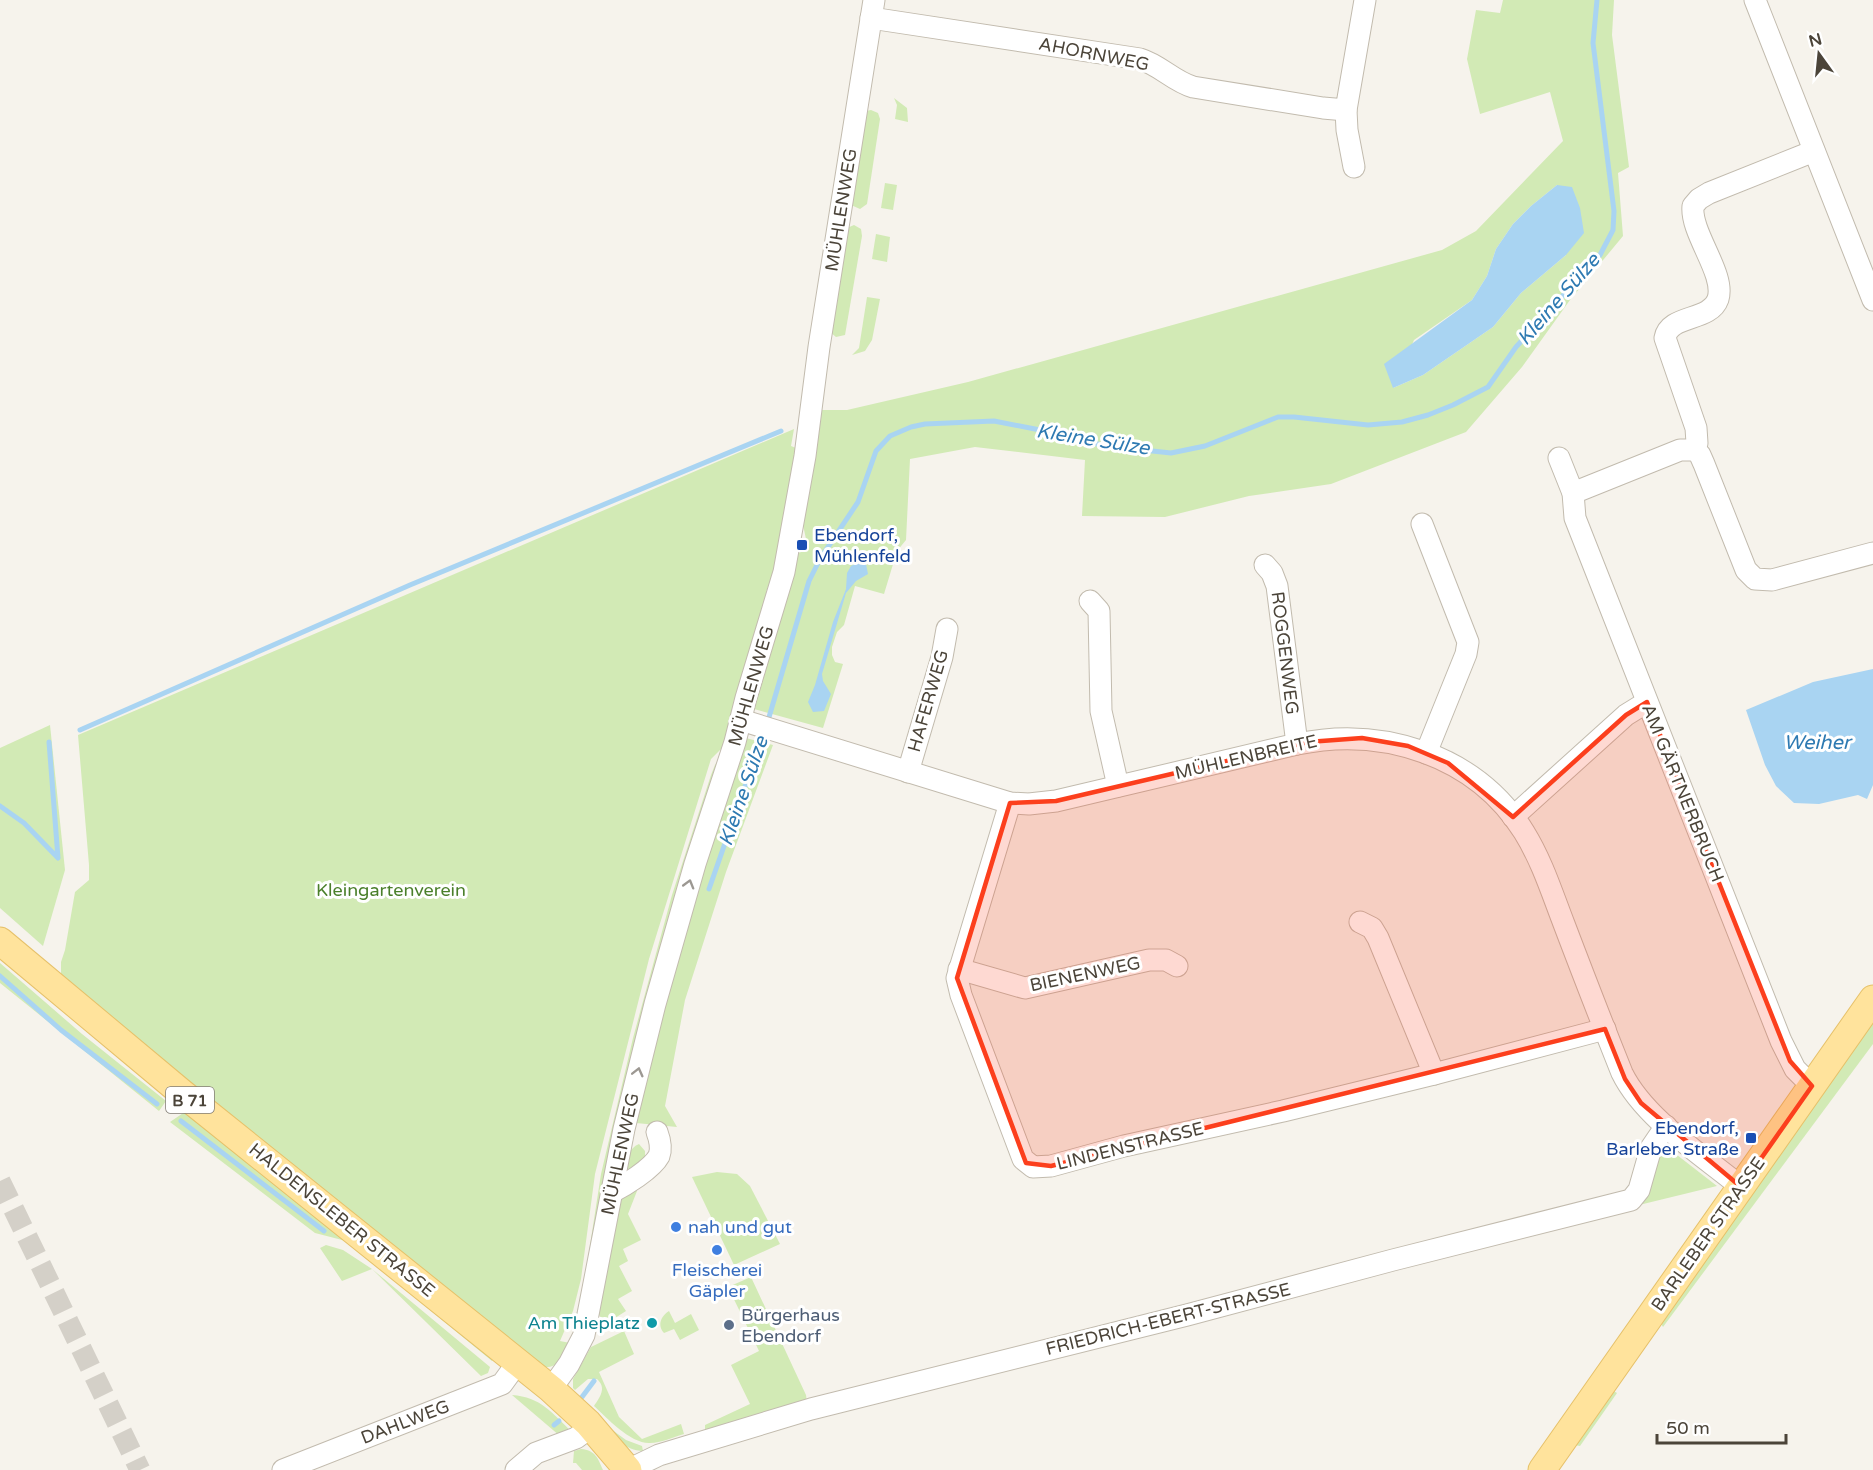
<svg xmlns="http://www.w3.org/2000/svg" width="1873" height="1470" font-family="'Varela Round',sans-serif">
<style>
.green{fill:#d2eab5;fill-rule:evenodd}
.water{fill:#a9d4f2}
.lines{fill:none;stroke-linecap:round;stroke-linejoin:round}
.stream{stroke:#a9d4f2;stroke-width:5}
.minor-tunnel{stroke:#d4d0c8;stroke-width:21;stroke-dasharray:21 10;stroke-linecap:butt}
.minor-casing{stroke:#c2bbae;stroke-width:23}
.major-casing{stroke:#e6c16a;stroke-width:29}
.minor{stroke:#fff;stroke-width:21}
.major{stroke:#ffe39c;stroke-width:27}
.oneway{stroke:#9c9892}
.marked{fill:#fc3f1d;fill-opacity:0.2;stroke:#fc3f1d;stroke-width:4.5;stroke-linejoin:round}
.transit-dot{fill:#1a4fb4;stroke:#fff;stroke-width:2}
.shop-dot{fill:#3f7fe0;stroke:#fff;stroke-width:2}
.culture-dot{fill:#0f9aa8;stroke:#fff;stroke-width:2}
.service-dot{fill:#5c6f8a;stroke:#fff;stroke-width:2}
.labels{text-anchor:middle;stroke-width:6;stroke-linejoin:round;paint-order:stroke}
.shield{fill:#fff;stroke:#817c74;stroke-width:1.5}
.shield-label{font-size:16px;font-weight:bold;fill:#4b4439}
.street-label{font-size:18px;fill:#4b4439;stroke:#fff}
.transit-label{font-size:18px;fill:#164399;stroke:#fff;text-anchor:start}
.park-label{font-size:18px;fill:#4a7f2a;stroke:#fff}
.shop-label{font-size:18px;fill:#366cbe;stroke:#fff;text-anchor:start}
.service-label{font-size:18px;fill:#4e5e75;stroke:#fff;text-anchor:start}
.culture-label{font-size:18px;fill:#0d838f;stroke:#fff;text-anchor:end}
.water-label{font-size:20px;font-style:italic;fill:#2e7ab2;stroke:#fff}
</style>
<rect width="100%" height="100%" fill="#f6f3ec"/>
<g class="green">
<path d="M 1503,0 L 1614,0 L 1612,35 L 1629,167 L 1618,173 L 1623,236 L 1570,300 L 1522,367 L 1466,432 L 1331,484 L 1249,496 L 1165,517 L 1082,516 L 1085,460 L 975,447 L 910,459 L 906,540 L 897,551 L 884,594 L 855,586 L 844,625 L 837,632 L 832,647 L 832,655 L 835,662 L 843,664 L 823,728 L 754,709 L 797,554 L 805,550 L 806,539 L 803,525 L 821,410 L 847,410 L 968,382 L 1442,250 L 1476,231 L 1563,141 L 1550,92 L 1480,114 L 1467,59 L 1476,10 L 1500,13 ZM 1557,185 L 1566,255 L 1521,293 L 1493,327 L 1423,375 L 1393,388 L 1414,340 L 1472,300 L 1487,276 L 1496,249 L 1513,224 L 1531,206 Z"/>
<polygon points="894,98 907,108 908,122 895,119 897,105"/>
<polygon points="871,110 878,113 880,119 867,204 860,209 851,205 866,111"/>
<polygon points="885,183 897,185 893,210 881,208"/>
<polygon points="854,225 861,229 862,236 845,335 836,337 830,332 847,228"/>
<polygon points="876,234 890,237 887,262 872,259"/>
<polygon points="867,297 880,299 872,340 865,351 852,355 859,348"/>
<path d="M 794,429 L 791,446 L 796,448 L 775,583 L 768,587 L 766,592 L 768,593 L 723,747 L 711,759 L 649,959 L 595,1174 L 581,1279 L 573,1311 L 560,1341 L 570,1343 C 562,1357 559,1369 542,1367 L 201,1097 L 61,976 L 61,962 L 65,950 L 75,892 L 89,880 L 89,865 L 78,735 Z"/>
<polygon points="50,725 65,870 43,946 0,908 0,748"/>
<polygon points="742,737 773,745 726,872 685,1000 665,1106 677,1127 636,1123 632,1115"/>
<polygon points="725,750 686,860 671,909 672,924 578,1328 573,1325 583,1291 601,1174 633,1038 672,895 711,775 715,765"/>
<polygon points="0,963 82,1034 166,1101 159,1111 0,983"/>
<polygon points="1873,1013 1873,1044 1663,1327 1658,1319"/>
<polygon points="189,1109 493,1358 492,1361 346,1241 315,1233 170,1122"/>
<path d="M 639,1144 L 645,1151 L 645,1158 L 626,1177 C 625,1163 625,1151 639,1144 Z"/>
<polygon points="1668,1148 1717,1186 1635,1206 1660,1152"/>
<polygon points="717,1172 737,1174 750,1186 780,1244 734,1265 692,1177"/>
<polygon points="626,1190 637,1191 628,1214 641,1240 623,1249 628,1261 619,1266 632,1291 618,1299 626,1311 615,1318 608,1320 602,1319 596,1311 611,1217"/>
<polygon points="326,1245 343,1250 372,1269 490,1367 488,1373 481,1376 372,1269 342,1281 320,1248"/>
<polygon points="751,1277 806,1395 807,1403 705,1430 705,1425 750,1404 731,1365 759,1351 728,1287"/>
<path d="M 669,1311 L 675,1323 L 691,1314 L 699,1330 L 680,1340 L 674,1329 L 664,1333 C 657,1325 661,1316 669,1311 Z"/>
<path d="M 624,1331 L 634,1354 L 599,1372 L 619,1417 L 642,1439 L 681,1424 L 684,1434 C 673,1437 661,1443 650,1443 C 631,1444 607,1418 594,1406 C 600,1397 607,1388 597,1379 L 588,1379 L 575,1390 L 573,1388 L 573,1379 L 591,1347 Z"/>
<polygon points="1610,1389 1617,1393 1580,1446 1574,1445"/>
<path d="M 512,1395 C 541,1397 552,1413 572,1432 L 560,1436 Z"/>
<path d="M 604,1424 L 626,1440 L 642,1446 L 643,1451 C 625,1451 615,1436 604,1424 Z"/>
<path d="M 581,1449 C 595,1450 598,1458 603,1470 L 582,1470 L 576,1463 L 573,1463 L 574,1451 Z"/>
</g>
<g class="water">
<polygon points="1557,185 1572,187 1580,208 1584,233 1566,255 1521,293 1493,327 1423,375 1393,388 1384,364 1472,300 1487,276 1496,249 1513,224 1531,206"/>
<polygon points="865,559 868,574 856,581 846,593 822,674 823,681 831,694 824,711 813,712 808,702 815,685 833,622 846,589 847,573 851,566"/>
<polygon points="1873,669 1873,785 1867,799 1858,795 1819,804 1794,803 1776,786 1765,765 1746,710 1813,682"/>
</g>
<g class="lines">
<g class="stream">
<polyline points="767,724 809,581 820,559 858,502 876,451 890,436 911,427 925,424 994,421 1035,429 1106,446 1171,453 1205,446 1278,417 1294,417 1368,425 1402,422 1428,415 1453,405 1488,387 1516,347 1600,255 1613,230 1614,211 1593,43 1597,0"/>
<polyline points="80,730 410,585 781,431"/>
<polyline points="0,806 24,823 58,858 49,742"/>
<polyline points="709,889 764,732"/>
<polyline points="0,976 61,1030 157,1104"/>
<polyline points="181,1121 324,1231"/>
<polyline points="582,1397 594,1381"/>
<polyline points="554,1425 559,1421"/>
</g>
<polyline class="minor-tunnel" points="0,1181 140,1470"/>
<g class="minor-casing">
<g id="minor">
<polyline points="1755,0 1873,300"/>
<path d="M 871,18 L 1140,59 C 1160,65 1173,81 1193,87 L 1323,108 L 1346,110 L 1365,0"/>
<polyline points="1346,110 1347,130 1354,167"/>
<path d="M 1695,450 L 1697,443 L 1696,428 L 1665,338 C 1669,314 1710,322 1718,299 C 1726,274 1690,233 1693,206 L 1699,199 L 1709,193 L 1814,151"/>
<polyline points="1559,458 1573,493 1575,518 1781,1041 1795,1069 1812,1086"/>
<polyline points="1573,493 1680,450 1695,450 1700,455 1704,464 1746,570 1755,579 1772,580 1873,553"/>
<polyline points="1422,524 1468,642 1466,654 1426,753"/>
<polyline points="1265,565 1272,573 1277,586 1297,744"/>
<polyline points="1090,601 1099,611 1101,711 1118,786"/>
<path d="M 741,720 L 1010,803 L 1029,804 L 1056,801 L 1297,744 C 1383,726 1476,755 1524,832 C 1542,861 1552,893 1564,924 C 1583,974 1602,1023 1622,1073 C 1644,1118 1702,1155 1741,1187"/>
<polyline points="908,772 942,657 947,629"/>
<polyline points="1010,803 957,978 961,995 1023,1159 1033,1167 1051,1166 1124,1146 1283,1111 1434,1074 1605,1029"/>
<polyline points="1513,817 1626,715 1647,702"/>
<polyline points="1360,922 1372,928 1378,938 1434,1074"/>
<polyline points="959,969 1025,988 1149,960 1166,960 1177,966"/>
<path d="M 612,1192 C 624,1186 652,1169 659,1156 C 662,1148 660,1140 657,1132"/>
<polyline points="551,1389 569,1364 584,1335 624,1129 655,1004 695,864 735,742 746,698 784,572 805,456 819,347 874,0"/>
<polyline points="283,1470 502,1384 518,1362"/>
<polyline points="516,1470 536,1453 576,1438 591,1427"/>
<polyline points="628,1470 659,1455 811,1409 1187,1315 1393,1260 1631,1200 1639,1190 1651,1148 1666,1126"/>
</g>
</g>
<g class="major-casing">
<g id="major">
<polyline points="0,941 182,1093 551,1389 588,1423 628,1470"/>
<polyline points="1542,1470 1873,999"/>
</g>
</g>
<use href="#minor" class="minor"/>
<use href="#major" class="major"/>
</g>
<defs><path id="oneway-chevron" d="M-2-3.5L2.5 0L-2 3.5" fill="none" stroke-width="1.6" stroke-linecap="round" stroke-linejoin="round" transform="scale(1.5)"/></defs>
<g class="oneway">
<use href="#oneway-chevron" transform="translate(689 884) rotate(-74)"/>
<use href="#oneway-chevron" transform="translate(638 1072) rotate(-76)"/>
</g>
<path class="marked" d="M 1647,702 L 1790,1061 L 1812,1086 L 1741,1187 L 1641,1103 L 1625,1079 L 1605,1029 L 1051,1166 L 1026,1163 L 957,978 L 1010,803 L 1056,801 L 1308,742 L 1362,738 L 1408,746 L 1448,763 L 1513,817 L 1626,715 Z"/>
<g class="transit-dot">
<rect x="796" y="539" width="12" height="12" rx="3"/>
<rect x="1745" y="1132" width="12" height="12" rx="3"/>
</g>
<g class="shop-dot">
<circle cx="676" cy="1227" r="6"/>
<circle cx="717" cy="1250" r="6"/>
</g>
<circle class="culture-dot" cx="652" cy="1323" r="6"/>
<circle class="service-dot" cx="729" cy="1325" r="6"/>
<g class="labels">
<rect class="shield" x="166" y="1087" width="48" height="26" rx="4.5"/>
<g class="shield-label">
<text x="190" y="1106">B 71</text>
</g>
<g class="street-label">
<text transform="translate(1094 54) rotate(11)" y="6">AHORNWEG</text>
<text transform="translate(841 210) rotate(-81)" y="6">MÜHLENWEG</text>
<text transform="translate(1285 653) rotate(83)" y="6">ROGGENWEG</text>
<text transform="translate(751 686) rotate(-74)" y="6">MÜHLENWEG</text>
<text transform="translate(928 701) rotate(-74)" y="6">HAFERWEG</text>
<text transform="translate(1246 757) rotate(-13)" y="6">MÜHLENBREITE</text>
<text transform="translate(1683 793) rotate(68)" y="6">AM GÄRTNERBRUCH</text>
<text transform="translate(1085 974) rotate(-12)" y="6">BIENENWEG</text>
<text transform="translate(1130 1146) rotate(-14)" y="6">LINDENSTRASSE</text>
<text transform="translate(620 1154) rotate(-78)" y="6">MÜHLENWEG</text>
<text transform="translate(342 1220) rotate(39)" y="6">HALDENSLEBER STRASSE</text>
<text transform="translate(1708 1234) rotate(-55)" y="6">BARLEBER STRASSE</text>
<text transform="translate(1168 1319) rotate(-14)" y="6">FRIEDRICH-EBERT-STRASSE</text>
<text transform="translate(405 1422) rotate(-21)" y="6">DAHLWEG</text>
</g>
<g class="transit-label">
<text x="814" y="541">Ebendorf,<tspan x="814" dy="21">Mühlenfeld</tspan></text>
<text x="1739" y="1134" text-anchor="end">Ebendorf,<tspan x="1739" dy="21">Barleber Straße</tspan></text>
</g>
<g class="park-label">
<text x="391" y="896">Kleingartenverein</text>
</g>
<g class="shop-label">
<text x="688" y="1233">nah und gut</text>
<text x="717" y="1276" text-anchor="middle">Fleischerei<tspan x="717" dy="21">Gäpler</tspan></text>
</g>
<g class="service-label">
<text x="741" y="1321">Bürgerhaus<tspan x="741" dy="21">Ebendorf</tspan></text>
</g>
<g class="culture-label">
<text x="640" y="1329">Am Thieplatz</text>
</g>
<g class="water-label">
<text transform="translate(1558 299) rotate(-49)" y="7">Kleine Sülze</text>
<text transform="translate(1093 439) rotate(9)" y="7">Kleine Sülze</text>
<text x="1817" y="749">Weiher</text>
<text transform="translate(743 791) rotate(-71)" y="7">Kleine Sülze</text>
</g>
</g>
<g transform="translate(1819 54) rotate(345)" stroke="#ffffff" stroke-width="4.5" paint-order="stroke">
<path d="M0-4.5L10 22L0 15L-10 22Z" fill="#4b4439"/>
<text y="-9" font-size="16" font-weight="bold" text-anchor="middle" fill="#4b4439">N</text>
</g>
<path d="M1657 1434v9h129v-9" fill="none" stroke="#4b4439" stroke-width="3"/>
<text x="1666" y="1434" font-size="18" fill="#4b4439" stroke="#ffffff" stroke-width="4.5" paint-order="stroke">50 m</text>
</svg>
